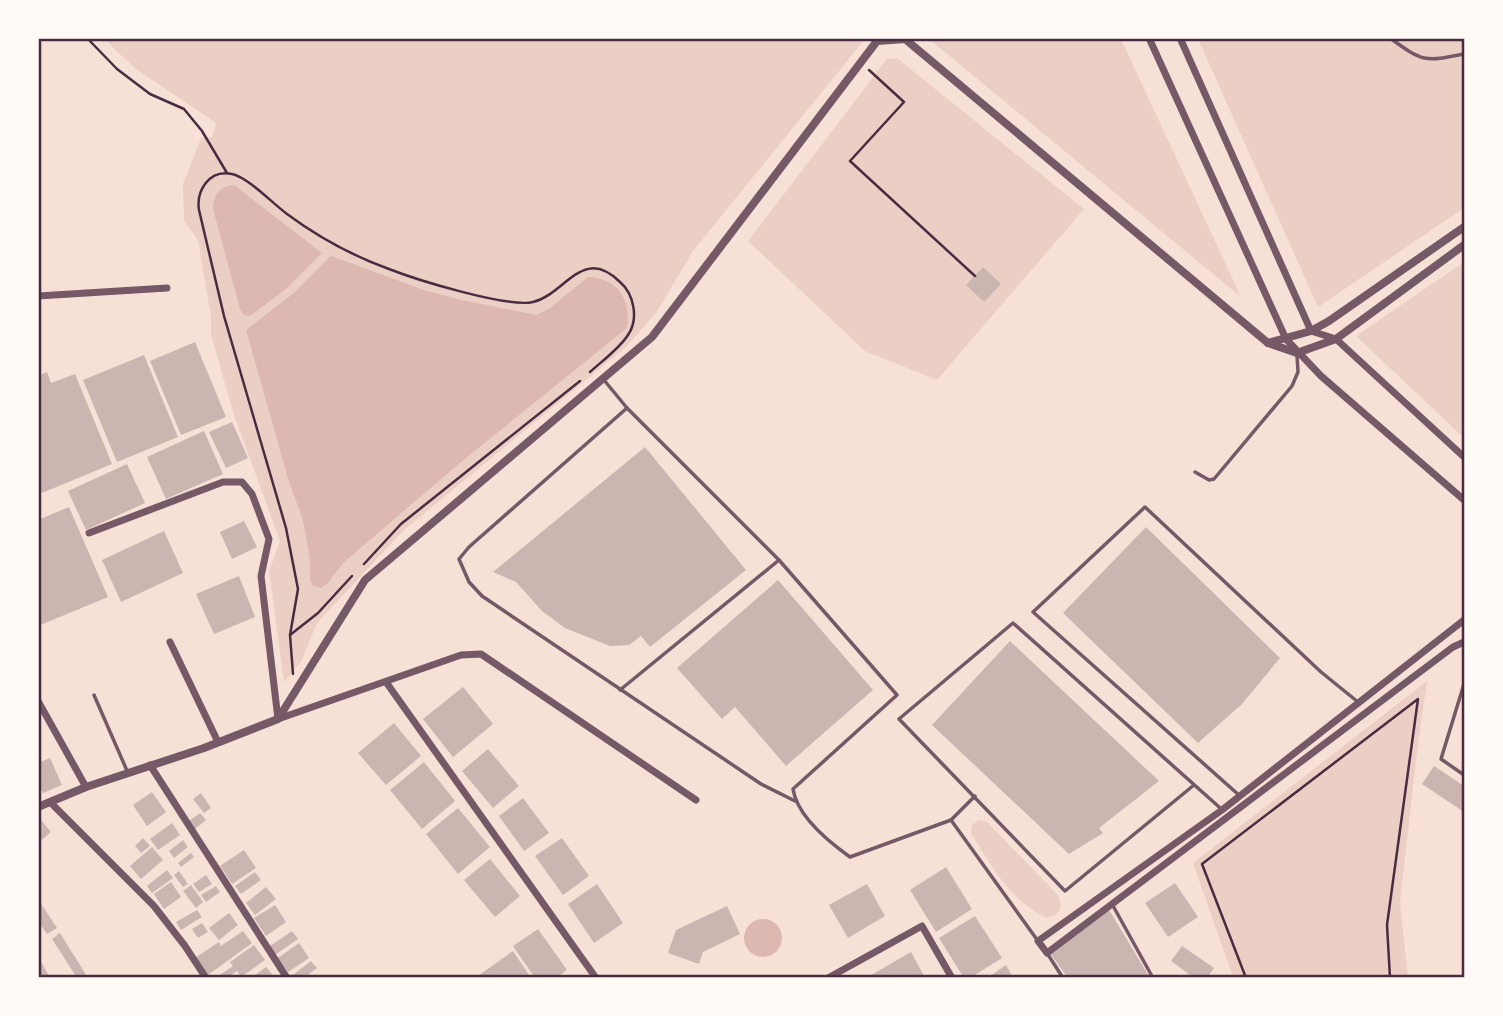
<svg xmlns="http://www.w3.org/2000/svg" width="1503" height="1016" font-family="Arial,sans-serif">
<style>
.green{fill:#ebcfc5}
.water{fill:#dcb8b0}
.building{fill:#ccb4b1}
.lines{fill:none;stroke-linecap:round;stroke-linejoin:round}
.path{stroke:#4a2c40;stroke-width:2.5}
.service{stroke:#755966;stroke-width:3.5}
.minor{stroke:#755966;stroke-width:7}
.tertiary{stroke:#755966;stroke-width:8}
.neatline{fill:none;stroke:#4a2c40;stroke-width:2.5}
</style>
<rect width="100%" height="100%" fill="#f7e1d7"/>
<g class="green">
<polygon points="104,39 865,39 693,251 656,313 627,346 403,531 317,623 301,662 284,682 269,571 280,541 234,415 211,335 211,317 198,240 184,221 183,184 201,138 212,137 216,123 136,69"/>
<polygon points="929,39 1121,39 1241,297"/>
<polygon points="1198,39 1464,39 1464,208 1318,307"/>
<polygon points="897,58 1084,209 937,380 865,351 748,241 887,59"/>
<polygon points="1464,262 1464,438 1356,336"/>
<polygon points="1427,681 1417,752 1400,903 1408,977 1233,977 1193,863"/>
<path d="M 979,820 L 986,821 L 1058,895 L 1061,907 L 1056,915 L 1047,918 C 1008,899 994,869 971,834 L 972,825 Z"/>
</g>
<g class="water">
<path d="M 234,185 L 322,253 L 286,289 L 250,316 L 244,315 L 240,309 L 213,209 C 213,195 220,186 234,185 Z"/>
<path d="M 331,256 L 424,290 L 461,300 L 537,315 L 550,308 L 588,277 C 617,278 632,300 627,328 L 461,462 L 343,563 L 327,584 L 321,588 L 313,586 L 310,580 L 310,560 L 303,520 L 289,482 L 246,330 L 295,292 Z"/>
<circle cx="763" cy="938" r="19"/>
</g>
<g class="building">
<polygon points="983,267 1001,284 984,302 966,285"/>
<polygon points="195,342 226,417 181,435 150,361"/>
<polygon points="144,355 178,437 117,462 83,380"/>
<polygon points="47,372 51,383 75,374 112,464 42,493 38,485 38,376"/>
<polygon points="232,422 248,458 226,468 209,432"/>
<polygon points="204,431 223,474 166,499 147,457"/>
<polygon points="645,447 746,570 650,647 641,636 629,645 610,646 565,628 542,611 516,582 493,572"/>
<polygon points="127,464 145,503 86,530 68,491"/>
<polygon points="69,507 108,597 38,626 38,520"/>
<polygon points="244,521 257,547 232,559 220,532"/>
<polygon points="1146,527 1280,658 1242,704 1198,743 1063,613"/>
<polygon points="164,531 183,573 121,602 102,560"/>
<polygon points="239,576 255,617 214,634 196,594"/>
<polygon points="778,580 873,690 786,766 735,707 722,719 677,668"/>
<polygon points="1010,641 1159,781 1099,828 1103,833 1069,854 932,725"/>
<polygon points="463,687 493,724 453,757 423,719"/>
<polygon points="394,723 421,756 386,785 358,753"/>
<polygon points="488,749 519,786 493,808 462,771"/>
<polygon points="50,758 62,785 43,793 38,783 38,763"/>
<polygon points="424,762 455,801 422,829 390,790"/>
<polygon points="1434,766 1464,786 1464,812 1422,784"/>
<polygon points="152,792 166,812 147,826 133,805"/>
<polygon points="201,793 211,808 204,813 193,799"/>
<polygon points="523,798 549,833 524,851 499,816"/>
<polygon points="458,808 490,847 458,874 426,834"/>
<polygon points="200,813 206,820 195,829 189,821"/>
<polygon points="42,821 51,832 42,840 38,835 38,823"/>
<polygon points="172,823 180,835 158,850 150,839"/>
<polygon points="143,838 150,846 141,853 135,846"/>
<polygon points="562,838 589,876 563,895 535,856"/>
<polygon points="183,840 188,847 174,858 169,851"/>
<polygon points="152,847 163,860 141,879 130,866"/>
<polygon points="244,850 256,868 232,884 220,866"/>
<polygon points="191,853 194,857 181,867 178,863"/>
<polygon points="490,859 520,896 495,917 464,880"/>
<polygon points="946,867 972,909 936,932 910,890"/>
<polygon points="167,870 173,878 152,893 147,886"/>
<polygon points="179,871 188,884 183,887 174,875"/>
<polygon points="255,872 261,880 241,894 235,886"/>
<polygon points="206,875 212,884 199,892 193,884"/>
<polygon points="171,882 181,897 164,909 154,894"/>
<polygon points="1175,883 1198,917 1168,937 1145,903"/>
<polygon points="597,884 623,923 594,943 568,904"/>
<polygon points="867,884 885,916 848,938 829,905"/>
<polygon points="191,885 203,902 196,908 183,891"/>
<polygon points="216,886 220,892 206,902 201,895"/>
<polygon points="266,887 276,899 255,915 246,903"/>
<polygon points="38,899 57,928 47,934 38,921"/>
<polygon points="275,905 286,922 266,936 254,918"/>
<polygon points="727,906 740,934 703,952 699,964 668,953 676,930"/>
<polygon points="1108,908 1150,978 1068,978 1050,953"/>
<polygon points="197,910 202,917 181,930 176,922"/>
<polygon points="229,913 238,925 219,940 209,928"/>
<polygon points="975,916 1002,958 970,978 964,978 939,938"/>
<polygon points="202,923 208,932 198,938 192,929"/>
<polygon points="538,929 567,970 556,978 535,978 513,946"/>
<polygon points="243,931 252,943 208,975 195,958 219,942 221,946"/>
<polygon points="292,931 298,939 275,955 270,946"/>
<polygon points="60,933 88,978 77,978 52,939"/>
<polygon points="299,943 309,958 288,972 278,958"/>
<polygon points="254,945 265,960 241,977 237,971 227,978 215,978 233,966 230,962"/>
<polygon points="1182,946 1214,968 1207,978 1194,978 1171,961"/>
<polygon points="513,951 531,978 475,978"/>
<polygon points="911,952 925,978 866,978"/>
<polygon points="38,956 50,978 38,978"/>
<polygon points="311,961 317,968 304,978 289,978"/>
<polygon points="1006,965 1013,978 987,978"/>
<polygon points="266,967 272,974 266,978 251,978"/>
</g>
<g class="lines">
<g class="path">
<polyline points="87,38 117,69 150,94 184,109 202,131 227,173"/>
<polyline points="869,70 904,102 850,161 975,276"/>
<polyline points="364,564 401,524 580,381"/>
<polyline points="290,635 318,613 352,576"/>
<path d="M 293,674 L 290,635 L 298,589 L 286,528 L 224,316 L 199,210 C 196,191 209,169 232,174 C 249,178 272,203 287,214 C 318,237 353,256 389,269 C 417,280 508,308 533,302 C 566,294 582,245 620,282 C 634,294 639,319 628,335 C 619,349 602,361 590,372"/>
<polyline points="1246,978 1202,864 1418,699 1387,925 1390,978"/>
</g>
<g class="service">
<path d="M 1390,38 C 1423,62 1424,62 1464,54"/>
<polyline points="604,380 627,408"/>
<polyline points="1195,472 1209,480 1214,479 1292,386 1298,372 1297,355"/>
<polyline points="779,560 627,408 469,547 459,559 469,582 482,596 761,784 795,801"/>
<polyline points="1464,684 1441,759 1464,775"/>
<path d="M 620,690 L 779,560 L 897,695 L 793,789 C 797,816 829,842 850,857 L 951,820 L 1038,941"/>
<polyline points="94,695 128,773"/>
<polyline points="1194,785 1065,891 899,719 1013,623 1218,806 1222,810"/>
<polyline points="1240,796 1033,612 1145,507 1321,672 1358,702"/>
<polyline points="951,820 975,796"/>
<polyline points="1112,904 1153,978"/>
<polyline points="1047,953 1063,978"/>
</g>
<g class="minor">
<polyline points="1149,38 1286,339 1321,376 1464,500"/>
<polyline points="1180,38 1311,331 1336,339 1464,457"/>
<polyline points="38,296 167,288"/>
<polyline points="89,533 223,482 242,482 252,494 269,539 261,576 278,719 461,655 481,654 696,800"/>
<polyline points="1464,620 1222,810 1038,941 1047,953 1453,647 1464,642"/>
<polyline points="170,642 218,742"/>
<polyline points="386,682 596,978"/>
<polyline points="38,701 86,787"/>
<polyline points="150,765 287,978"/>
<polyline points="50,802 154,906 185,946 206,978"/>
<polyline points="828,978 922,926 952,978"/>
</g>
<g class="tertiary">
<polyline points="1268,343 1311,331 1329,321 1464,227"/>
<polyline points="38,807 86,787 204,748 278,719 365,580 652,337 877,41 905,39 1268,343 1297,353 1336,339 1464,245"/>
</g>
</g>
<rect width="1503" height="1016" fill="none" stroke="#fffaf5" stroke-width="80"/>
<rect x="40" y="40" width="1423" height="936" class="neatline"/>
</svg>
